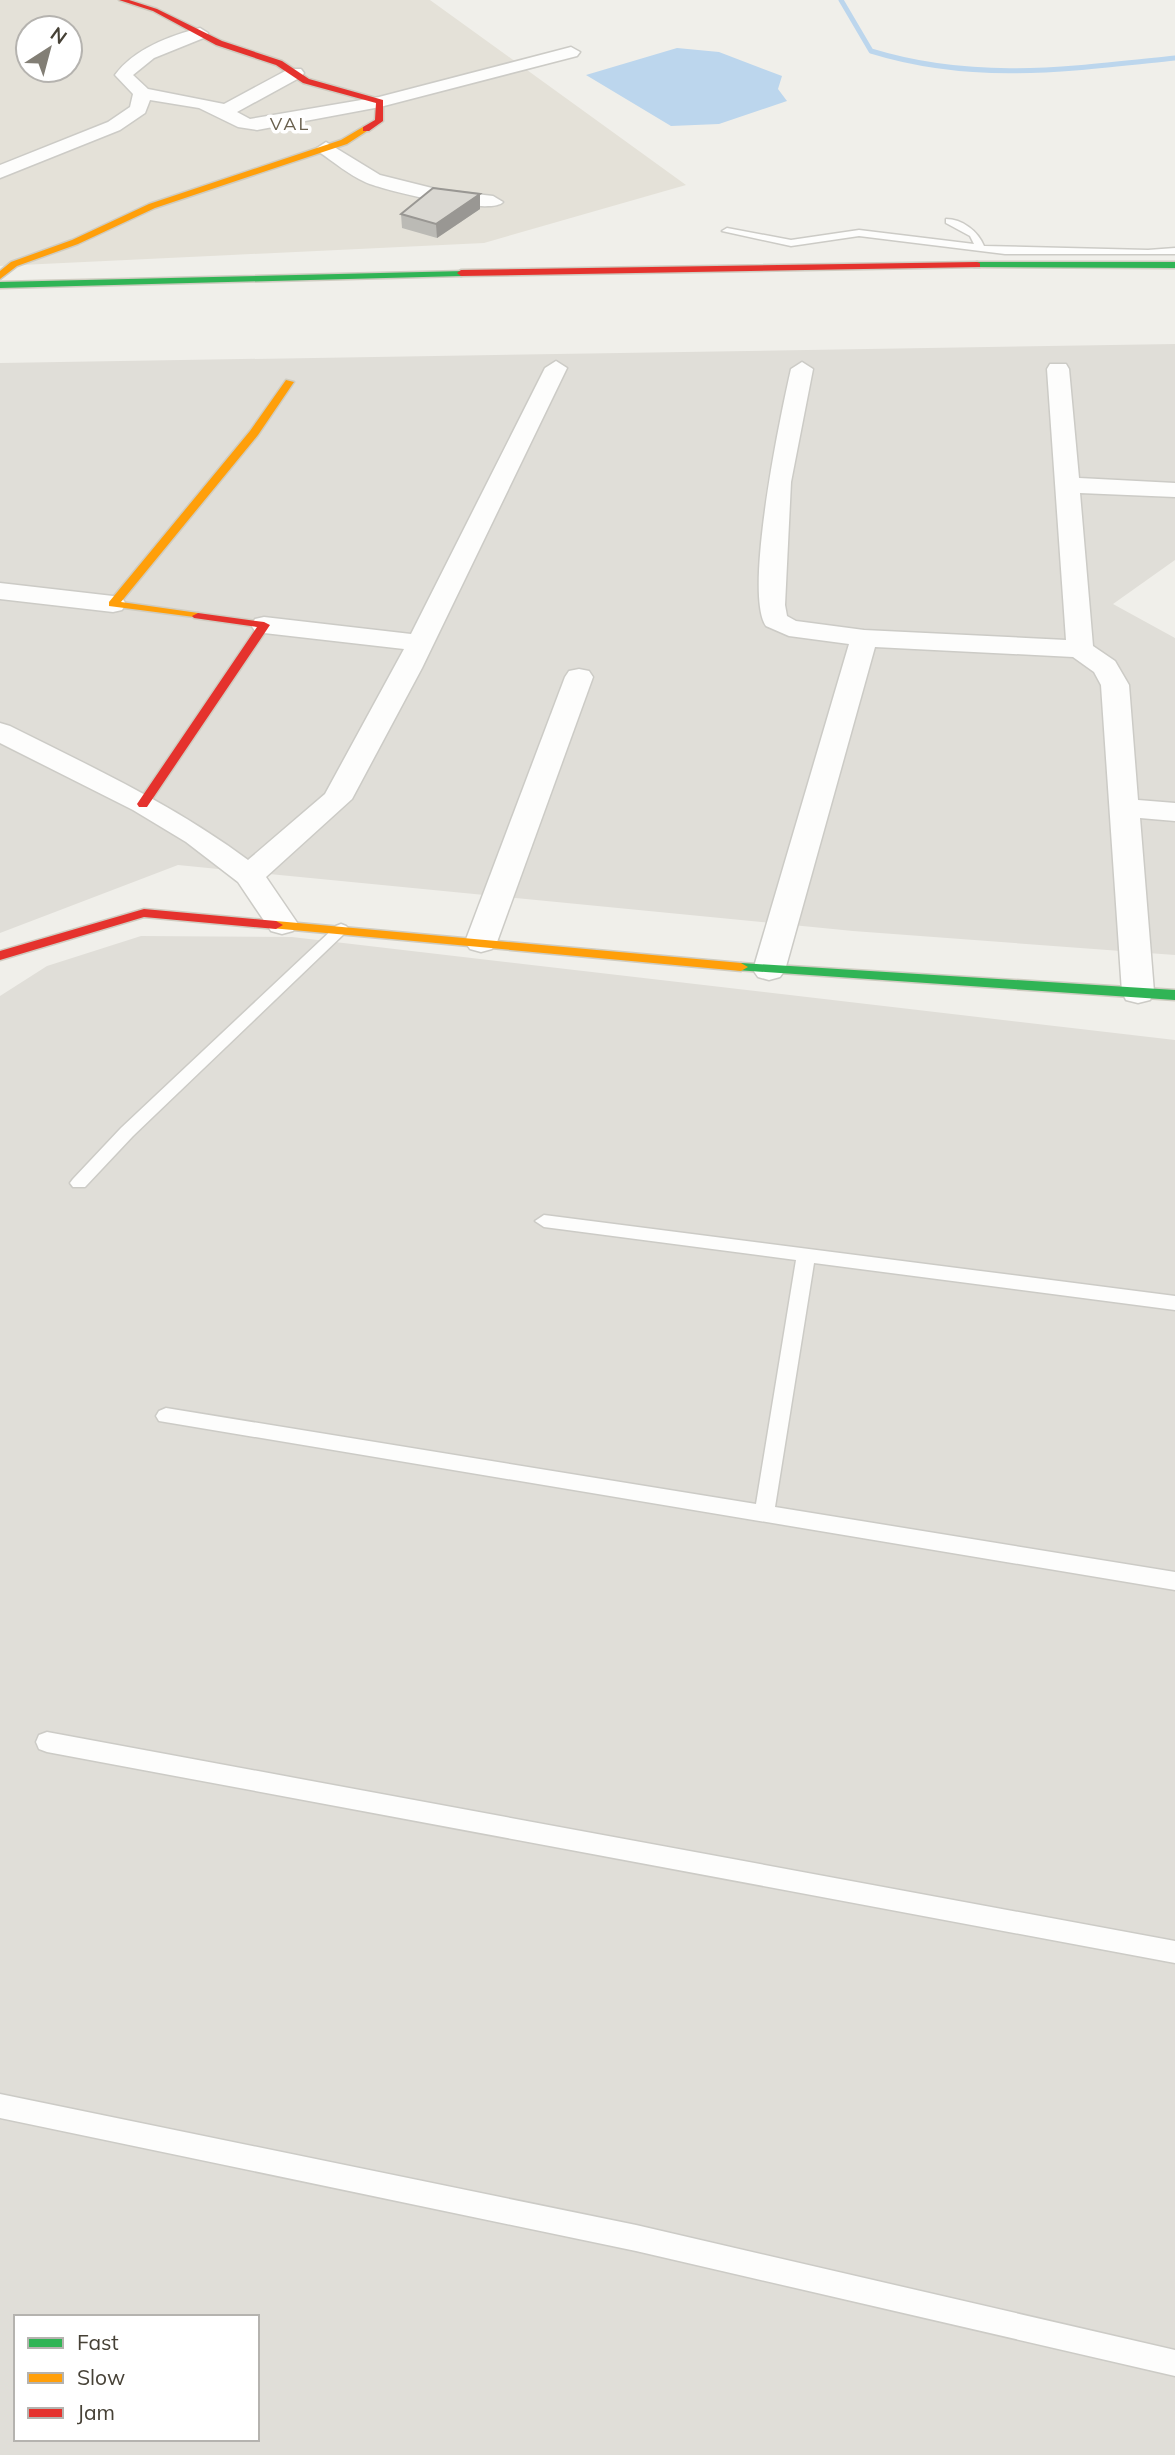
<svg xmlns="http://www.w3.org/2000/svg" width="1175" height="2455" font-family="Mulish,sans-serif">
<style>
.residential{fill:#e4e1d8;fill-rule:evenodd}
.industrial{fill:#e0ded8;fill-rule:evenodd}
.water{fill:#bcd6ed}
.lines{fill:none;stroke-linecap:round;stroke-linejoin:round}
.stream{stroke:#bcd6ed;stroke-width:5}
.lane-casing{stroke:#cccbc6;stroke-width:3}
.street-casing{stroke:#cccbc6;stroke-width:3}
.fast-casing{stroke:#cfccc1;stroke-width:3}
.slow-casing{stroke:#cfccc1;stroke-width:3}
.jam-casing{stroke:#cfccc1;stroke-width:3}
.lane{fill:#fdfdfc;fill-rule:evenodd}
.street{fill:#fdfdfc;fill-rule:evenodd}
.fast{fill:#30b455;fill-rule:evenodd}
.slow{fill:#ff9f0a;fill-rule:evenodd}
.jam{fill:#e5322d;fill-rule:evenodd}
.wall{fill:#bbbab5}
.shaded-wall{fill:#999793}
.building{fill:#dad8d2;stroke:#999793;stroke-width:2}
.labels{text-anchor:middle;stroke-width:7;stroke-linejoin:round;paint-order:stroke}
.far-quarter-label{font-size:18px;letter-spacing:2px;fill:#69604e;stroke:#fff}
</style>
<rect width="100%" height="100%" fill="#f0efea"/>
<path class="residential" d="M 0,0 L 430,0 L 686,185 L 484,243 L 0,266 ZM 28,28 L 70,28 L 70,70 L 28,70 Z"/>
<g class="industrial">
<polygon points="1175,344 1175,560 1113,604 1175,638 1175,955 853,931 178,865 0,933 0,363"/>
<path d="M 141,936 L 292,937 L 1175,1040 L 1175,2455 L 0,2455 L 0,996 L 47,966 ZM 16,2317 L 257,2317 L 257,2439 L 16,2439 Z"/>
</g>
<polygon class="water" points="677,48 719,52 782,76 778,89 787,101 719,124 671,126 586,75"/>
<g class="lines">
<path class="stream" d="M 841,0 L 871,51 C 975,83 1069,69 1175,58"/>
<g class="lane-casing">
<g id="lane">
<path d="M 946,219 C 962,219 978,231 984,246 L 1148,250 L 1175,248 L 1175,254 L 1005,254 L 859,236 L 791,246 L 722,231 L 727,228 L 791,240 L 859,230 L 974,244 L 970,236 L 946,223 Z"/>
<polygon points="341,924 346,926 349,929 346,932 133,1136 85,1187 73,1187 70,1183 73,1179 121,1128 336,926"/>
<polygon points="544,1215 1175,1296 1175,1310 814,1263 775,1507 1175,1572 1175,1590 159,1421 156,1416 159,1411 166,1408 756,1504 796,1260 544,1227 535,1221"/>
<polygon points="47,1732 1175,1941 1175,1963 47,1752 39,1749 36,1742 39,1735"/>
<polygon points="0,2094 636,2225 1175,2350 1175,2376 636,2251 0,2118"/>
</g>
</g>
<g class="street-casing">
<g id="street">
<path d="M 200,28 L 208,33 L 206,37 L 154,58 L 133,75 L 148,89 L 224,104 L 289,69 L 301,69 L 304,73 L 301,77 L 237,112 L 250,119 L 379,97 L 571,47 L 580,52 L 577,56 L 380,107 L 257,130 L 238,127 L 199,108 L 150,100 L 145,113 L 120,130 L 0,178 L 0,165 L 108,122 L 130,107 L 133,94 L 115,75 C 134,49 169,36 200,28 Z"/>
<path d="M 326,142 L 380,175 L 440,190 L 493,196 L 503,202 C 492,216 384,191 365,182 C 349,175 334,162 319,152 L 317,148 Z"/>
<path d="M 556,361 L 567,368 L 422,668 L 352,799 L 266,877 L 298,924 L 293,931 L 282,934 L 271,931 L 238,882 L 186,842 L 133,810 L 0,743 L 0,723 L 10,726 C 92,767 174,805 248,860 L 325,794 L 404,649 L 264,633 L 255,631 L 251,625 L 255,619 L 264,617 L 411,634 L 545,368 Z"/>
<path d="M 802,362 L 813,369 L 791,482 L 785,605 L 787,616 L 796,621 L 864,630 L 1066,640 L 1047,369 L 1050,364 L 1066,364 L 1069,369 L 1079,478 L 1175,483 L 1175,497 L 1080,493 L 1093,646 L 1115,661 L 1129,685 L 1138,800 L 1175,803 L 1175,821 L 1140,818 L 1154,992 L 1150,1000 L 1138,1003 L 1126,1000 L 1122,992 L 1101,685 L 1094,672 L 1073,657 L 875,647 L 785,970 L 780,977 L 769,980 L 758,977 L 753,970 L 849,644 L 789,636 L 766,626 C 743,593 781,413 791,369 Z"/>
<polygon points="0,583 113,596 122,598 126,604 122,610 113,612 0,599"/>
<polygon points="579,669 589,671 593,677 497,942 492,949 481,952 470,949 465,942 565,677 569,671"/>
</g>
</g>
<g class="fast-casing">
<g id="fast">
<polygon points="977,262 1175,262 1175,268 974,267 974,263"/>
<polygon points="464,271 464,275 461,276 0,288 0,282"/>
<polygon points="741,963 1175,990 1175,1000 736,970 734,967"/>
</g>
</g>
<g class="slow-casing">
<g id="slow">
<polygon points="363,127 370,129 347,144 155,208 78,244 17,266 0,279 0,271 11,262 72,240 149,204 341,140"/>
<polygon points="286,380 294,382 258,435 121,602 198,613 204,616 202,618 109,606 109,602 250,431"/>
<polygon points="276,921 741,963 748,967 741,971 271,928 269,925 271,922"/>
</g>
</g>
<g class="jam-casing">
<g id="jam">
<polygon points="119,0 129,0 157,9 222,41 282,61 309,79 383,100 383,121 369,131 363,131 363,127 375,120 376,103 303,83 276,65 216,45 153,11"/>
<polygon points="977,262 980,263 980,267 461,276 457,273 461,270"/>
<polygon points="198,613 264,622 270,625 147,807 139,807 137,804 257,627 194,618 192,616"/>
<polygon points="144,909 276,921 283,925 276,929 144,917 0,960 0,951"/>
</g>
</g>
<use href="#lane" class="lane"/>
<use href="#street" class="street"/>
<use href="#fast" class="fast"/>
<use href="#slow" class="slow"/>
<use href="#jam" class="jam"/>
</g>
<polygon class="wall" points="480,194 480,209 437,238 402,228 401,214"/>
<polygon class="shaded-wall" points="480,194 480,209 437,238 436,224"/>
<polygon class="building" points="433,188 480,194 436,224 401,214"/>
<g class="labels">
<g class="far-quarter-label">
<text x="290" y="130">VAL</text>
</g>
</g>
<rect x="14" y="2315" width="245" height="126" fill="#ffffff" stroke="#b5b3af" stroke-width="2"/>
<rect x="28" y="2338" width="35" height="10" fill="#30b455" stroke="#b5b3af" stroke-width="2"/>
<text x="77" y="2350" font-size="21" fill="#464136">Fast</text>
<rect x="28" y="2373" width="35" height="10" fill="#ff9f0a" stroke="#b5b3af" stroke-width="2"/>
<text x="77" y="2385" font-size="21" fill="#464136">Slow</text>
<rect x="28" y="2408" width="35" height="10" fill="#e5322d" stroke="#b5b3af" stroke-width="2"/>
<text x="77" y="2420" font-size="21" fill="#464136">Jam</text>
<g transform="translate(49 49) rotate(36)"><circle r="33" fill="#ffffff" stroke="#b5b3af" stroke-width="2"/>
<path d="M0-5L12 26L0 18L-12 26Z" fill="#827e75"/>
<text y="-10" font-size="19" font-weight="bold" text-anchor="middle" fill="#464136">N</text>
</g>
</svg>
